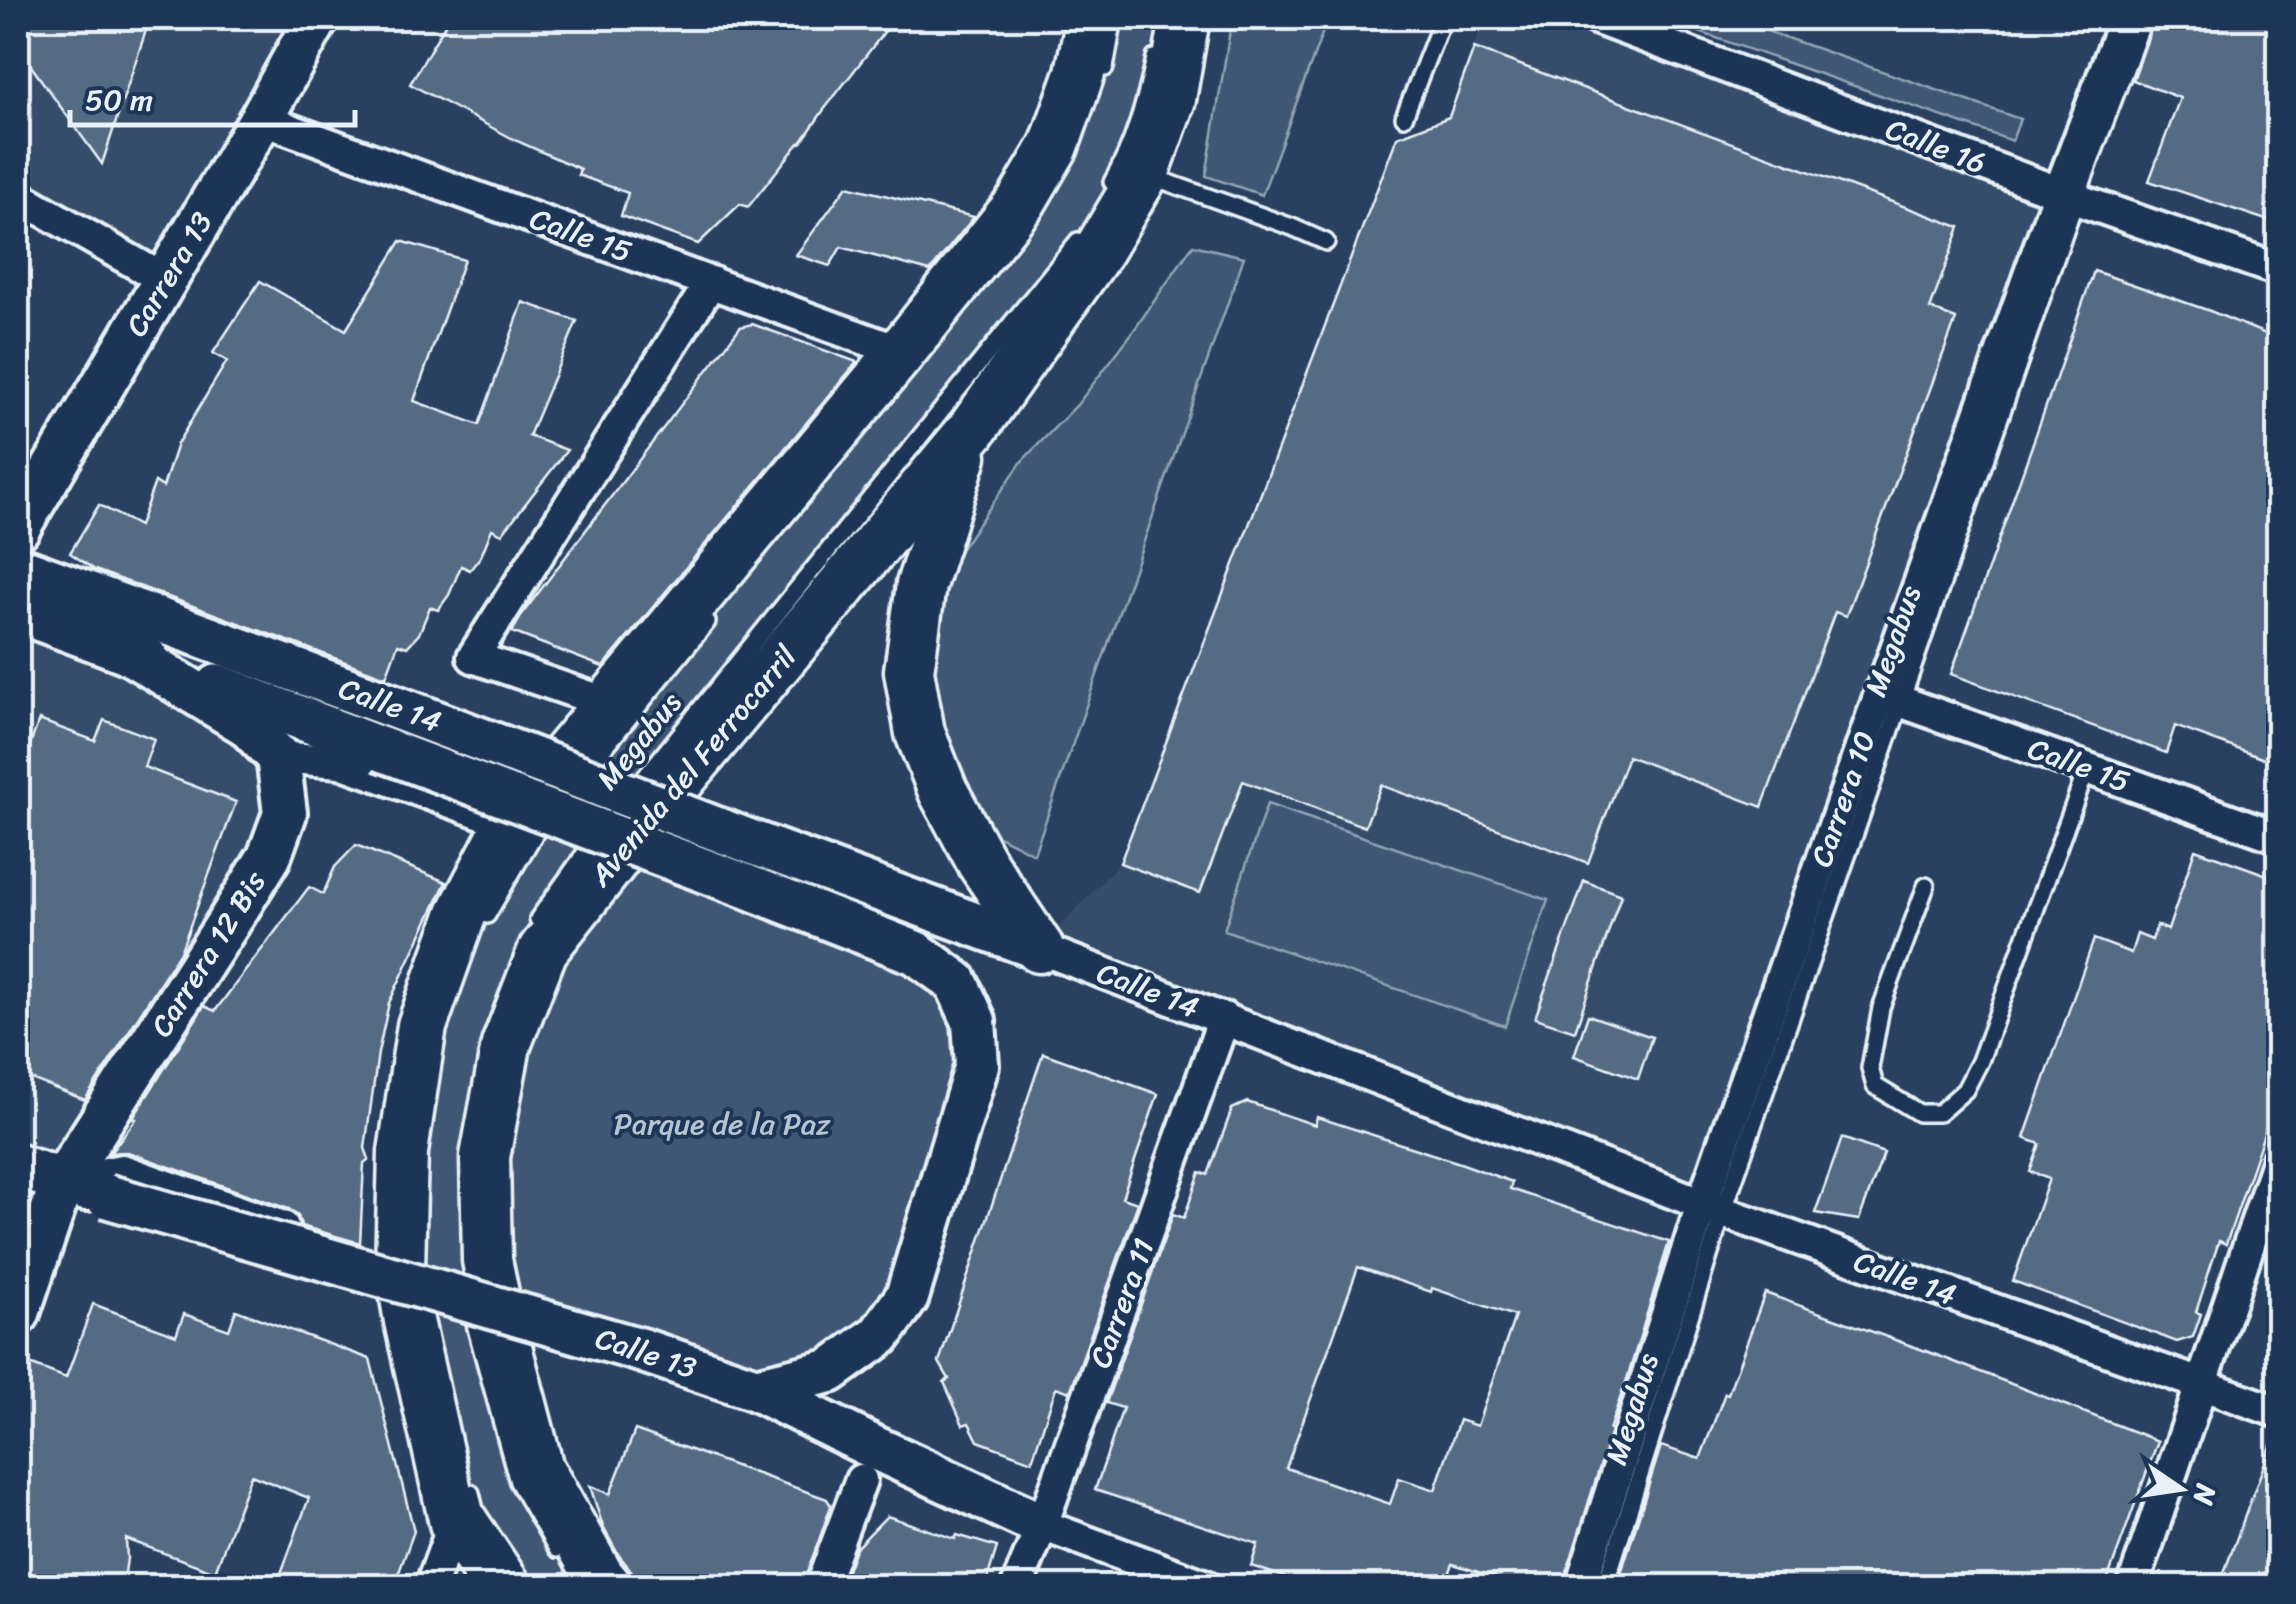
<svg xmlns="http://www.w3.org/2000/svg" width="2296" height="1604" font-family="Sriracha,sans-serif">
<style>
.built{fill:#364d6b}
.green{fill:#415774;stroke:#94a4b6;stroke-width:2.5}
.building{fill:#556a83;stroke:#e8f1f8;stroke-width:2.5;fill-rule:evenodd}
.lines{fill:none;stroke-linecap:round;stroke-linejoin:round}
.lane-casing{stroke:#e8f1f8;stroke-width:22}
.street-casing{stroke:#e8f1f8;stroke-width:38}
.secondary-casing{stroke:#e8f1f8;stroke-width:50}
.primary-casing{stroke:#e8f1f8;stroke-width:55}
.lane{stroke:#1d3557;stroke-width:15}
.street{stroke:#1d3557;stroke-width:30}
.secondary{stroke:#1d3557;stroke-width:42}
.primary{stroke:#1d3557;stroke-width:48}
.secondary-bridge-casing{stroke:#e8f1f8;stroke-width:50;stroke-linecap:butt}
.secondary-bridge{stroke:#1d3557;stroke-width:42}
.labels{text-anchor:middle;stroke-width:8;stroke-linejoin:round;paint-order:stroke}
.street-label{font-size:30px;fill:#e8f1f8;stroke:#1d3557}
.park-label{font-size:30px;fill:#b6c3d0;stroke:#1d3557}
</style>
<rect width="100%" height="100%" fill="#294061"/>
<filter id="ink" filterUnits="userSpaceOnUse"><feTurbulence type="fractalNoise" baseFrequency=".01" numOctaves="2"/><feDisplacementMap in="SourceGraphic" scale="20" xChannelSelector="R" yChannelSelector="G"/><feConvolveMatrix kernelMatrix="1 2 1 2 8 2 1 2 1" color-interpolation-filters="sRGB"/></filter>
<g filter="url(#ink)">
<g class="built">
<polygon points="18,18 317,18 165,280 18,196"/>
<polygon points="1484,18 1595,18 2059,192 1702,1204 1039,948 1120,863 1397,137 1449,117"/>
<polygon points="18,611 246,724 285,813 62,1182 18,1166"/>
</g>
<g class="green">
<path d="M 1114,18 L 1161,18 C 1159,59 1139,131 1120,169 C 1107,194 1091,218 1076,243 L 523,940 L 465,1262 L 579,1586 L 526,1586 L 475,1510 L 431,1319 L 422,1267 L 423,1153 L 442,1030 L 482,922 L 538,828 L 1039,215 Z"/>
<polygon points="1232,18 1328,18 1262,195 1206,176"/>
<polygon points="1659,18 1729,18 2020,119 2012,141"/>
<polygon points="1193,245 1244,257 1034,854 991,832 973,807 923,676 941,584 962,547 1023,460 1077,405 1132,333"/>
<polygon points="1267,804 1548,900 1505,1026 1224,930"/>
<polygon points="628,842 916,953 974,1021 880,1335 756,1389 498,1313 506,1045"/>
</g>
<g class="building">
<polygon points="18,18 150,18 102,164 18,48"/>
<polygon points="449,18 895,18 823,111 801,143 799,143 748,207 740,204 698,244 621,216 628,193 578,175 580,169 517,141 410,84"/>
<polygon points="2155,18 2278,18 2278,224 2149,181 2180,98 2133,80"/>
<polygon points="1474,48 1960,227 1930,309 1956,319 1846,616 1835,612 1762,807 1628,756 1588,863 1381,785 1365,827 1243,781 1200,893 1120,863 1397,137 1449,117"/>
<polygon points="847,186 974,217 930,271 841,247 830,266 796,255"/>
<polygon points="401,241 464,260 414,401 479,425 523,302 577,321 529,436 567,450 502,534 492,529 481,556 470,570 461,566 449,595 438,610 430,607 419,634 407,647 398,644 386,677 95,570 70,553 99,505 139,526 155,482 163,487 177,444 227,361 213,353 260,281 346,330"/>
<polygon points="2094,271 2210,311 2278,339 2278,764 2175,726 2166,753 1951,674"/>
<polygon points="752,324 857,362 603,667 512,632 523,613 740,327"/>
<polygon points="39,720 95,741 104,720 154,739 144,767 236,802 181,950 85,1100 18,1074 18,777"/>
<polygon points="356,845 446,882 389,1003 378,1053 365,1148 369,1159 364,1163 360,1243 301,1226 298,1216 289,1209 128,1152 110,1153 136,1119 133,1118 204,1006 215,1011 309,887 323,894 335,867"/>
<polygon points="2195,849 2278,879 2278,1093 2226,1244 2219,1241 2196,1312 2201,1314 2193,1337 2177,1342 2013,1281 2049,1179 2030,1172 2040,1144 2024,1138 2094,939 2131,953 2137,934 2152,940 2157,925 2168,930"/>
<polygon points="1584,881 1621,895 1575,1031 1535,1018"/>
<polygon points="1588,1015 1652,1037 1638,1079 1574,1056"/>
<polygon points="1043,1053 1158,1094 1122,1198 1138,1203 1070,1392 1056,1387 1032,1461 978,1441 969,1423 963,1425 944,1382 949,1379 939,1362"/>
<path d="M 1247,1102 L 1315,1125 L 1317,1117 L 1463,1164 L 1512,1182 L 1510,1189 L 1669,1242 L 1627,1379 L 1609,1430 L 1611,1431 L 1563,1586 L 1523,1586 L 1453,1564 L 1444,1586 L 1311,1586 L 1251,1566 L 1258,1544 L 1095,1490 L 1123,1408 L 1106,1403 L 1173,1214 L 1184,1218 L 1200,1172 L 1208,1175 L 1232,1109 ZM 1358,1267 L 1431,1292 L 1432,1288 L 1515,1316 L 1477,1426 L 1459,1420 L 1435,1490 L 1399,1478 L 1390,1504 L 1286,1468 Z"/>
<polygon points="1842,1138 1884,1153 1859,1220 1815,1213"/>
<polygon points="1765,1293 1934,1354 2158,1441 2105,1586 1617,1586 1661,1446 1700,1459 1725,1393 1728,1394"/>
<polygon points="93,1304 176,1335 184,1314 229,1330 236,1310 370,1359 414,1531 394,1586 308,1586 280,1576 309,1498 251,1475 215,1572 126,1539 127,1559 123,1586 18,1586 18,1390 27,1363 66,1378"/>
<polygon points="635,1430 827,1499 831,1506 803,1586 649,1586 641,1583 618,1554 603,1527 590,1486 610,1494"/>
<polygon points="2275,1435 2278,1436 2278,1586 2219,1586"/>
<polygon points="887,1516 955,1539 957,1535 997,1547 985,1586 841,1586 855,1549"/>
</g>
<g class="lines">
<g class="lane-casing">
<g id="lane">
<polyline points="1105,68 1114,18"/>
<polyline points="1404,117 1443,18"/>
<polyline points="1147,175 1292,227 1326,242"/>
<path d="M 1112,182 C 1134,145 1146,100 1155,58"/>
<polyline points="582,775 707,622"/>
<polyline points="1926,886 1881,1008 1870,1068 1875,1086 1919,1113 1939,1113 1965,1090 1980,1061 2081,785 2091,769"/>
<polyline points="487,915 538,828 549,816"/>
<polyline points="538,919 596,838 1078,241"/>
<polyline points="473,1308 476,1328 518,1482 557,1549"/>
<polyline points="471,1493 475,1510 526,1586"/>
<polyline points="1605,1586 1723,1212 2076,199 2144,18"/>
</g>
</g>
<g class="street-casing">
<g id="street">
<polyline points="1595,18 2076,199 2278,270"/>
<polyline points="261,119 901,352"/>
<polyline points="18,196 165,280"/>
<polyline points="1880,694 2278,837"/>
<polyline points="610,704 473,657 711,282"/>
<polyline points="278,757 340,762 509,823"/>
<polyline points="1039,948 1723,1212 2278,1412"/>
<polyline points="62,1182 122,1170 283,1227"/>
<polyline points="1042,1525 1206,1586"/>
<polyline points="431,1586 454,1523"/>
<polyline points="821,1586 861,1480"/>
<polyline points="1017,1586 1042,1525 1224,1018"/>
<polyline points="1581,1586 1702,1204 1880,694 2056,200 2125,18"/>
<polyline points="2133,1586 2278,1159"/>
</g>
</g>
<g class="secondary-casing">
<g id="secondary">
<polyline points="18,528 261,119 317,18"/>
<polyline points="18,568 398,708"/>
<polyline points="18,611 147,659"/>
<polyline points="218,686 381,749"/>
<polyline points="759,845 1039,948"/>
<polyline points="743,885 916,953 956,982 974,1021 977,1065 907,1297 880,1335 830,1371 756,1389"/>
<polyline points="18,1166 86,1189"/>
<polyline points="18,1313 62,1182 237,909 269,857 285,813 278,757 246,724 123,649"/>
<polyline points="641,1350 756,1389 873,1447 1042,1525"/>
</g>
</g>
<g class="primary-casing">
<g id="primary">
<polyline points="962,456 921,585 909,671 920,733 943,791 982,863 1039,948"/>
<polyline points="498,1586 454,1523 409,1321 400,1269 403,1152 422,1026 462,913 509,823 901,352 1021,202 1054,146 1080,73 1091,18"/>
<polyline points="607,1586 599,1576 539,1469 498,1313 487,1260 485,1157 506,1045 543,950 628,842 971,431 1095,256 1144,174 1171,99 1185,18"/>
</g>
</g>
<use href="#lane" class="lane"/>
<use href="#street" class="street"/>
<use href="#secondary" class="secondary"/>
<use href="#primary" class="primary"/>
<g class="secondary-bridge-casing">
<g id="secondary-bridge">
<polyline points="398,708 759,845"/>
<polyline points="381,749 743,885"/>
<polyline points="106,1196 641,1350"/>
</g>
</g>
<use href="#secondary-bridge" class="secondary-bridge"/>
</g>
</g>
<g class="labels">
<g class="street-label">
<text transform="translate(1936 146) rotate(21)" y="10">Calle 16</text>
<text transform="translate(581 235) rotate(20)" y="10">Calle 15</text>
<text transform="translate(169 274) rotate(-59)" y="10">Carrera 13</text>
<text transform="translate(1893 641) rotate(-71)" y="10">Megabus</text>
<text transform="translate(390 705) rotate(20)" y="10">Calle 14</text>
<text transform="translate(639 741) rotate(-51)" y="10">Megabus</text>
<text transform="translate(2079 765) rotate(20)" y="10">Calle 15</text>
<text transform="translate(693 766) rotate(-50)" y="10">Avenida del Ferrocarril</text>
<text transform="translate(1843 799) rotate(-71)" y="10">Carrera 10</text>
<text transform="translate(208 954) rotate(-58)" y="10">Carrera 12 Bis</text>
<text transform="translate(1148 990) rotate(21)" y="10">Calle 14</text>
<text transform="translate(1905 1278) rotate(20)" y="10">Calle 14</text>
<text transform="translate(1122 1303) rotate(-70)" y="10">Carrera 11</text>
<text transform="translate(646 1353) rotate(18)" y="10">Calle 13</text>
<text transform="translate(1632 1409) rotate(-73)" y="10">Megabus</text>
</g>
<g class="park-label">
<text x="722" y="1134">Parque de la Paz</text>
</g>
</g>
<rect width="2296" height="1604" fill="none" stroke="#1d3557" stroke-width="60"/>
<rect x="30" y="30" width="2236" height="1544" fill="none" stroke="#e8f1f8" stroke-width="4" filter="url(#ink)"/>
<g transform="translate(2181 1489) rotate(103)" stroke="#1d3557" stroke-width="8" paint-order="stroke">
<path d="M0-8L18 38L0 25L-18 38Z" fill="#e8f1f8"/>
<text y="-15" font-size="28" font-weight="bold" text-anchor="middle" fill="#e8f1f8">N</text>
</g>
<path d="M70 110v15h285v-15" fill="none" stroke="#e8f1f8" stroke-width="5"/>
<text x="85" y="110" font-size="30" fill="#e8f1f8" stroke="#1d3557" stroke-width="8" paint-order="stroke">50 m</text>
</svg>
